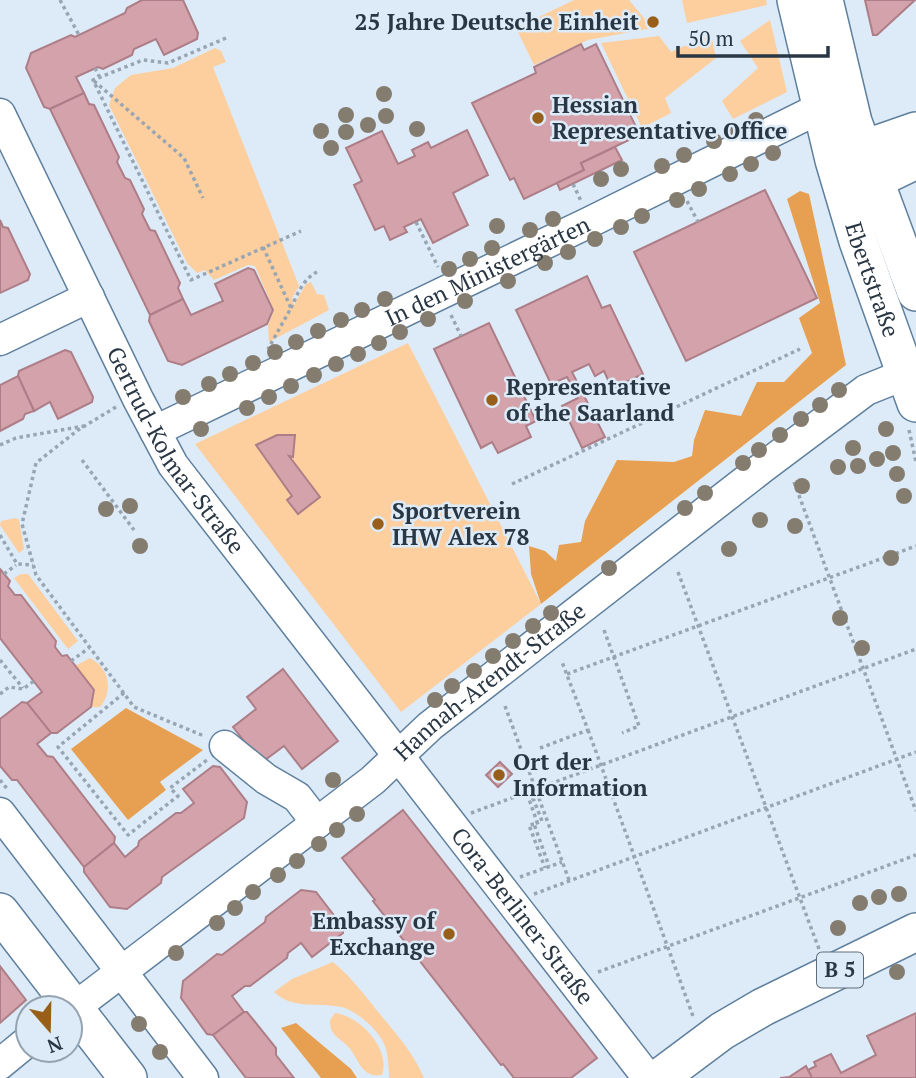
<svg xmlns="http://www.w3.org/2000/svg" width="916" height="1078" font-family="'PT Serif',serif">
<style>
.green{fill:#fdce9e}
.forest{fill:#e7a051}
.building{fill:#d3a2aa;stroke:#ad7e87;stroke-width:2}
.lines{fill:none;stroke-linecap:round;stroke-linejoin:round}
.minor-casing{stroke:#5e7f9d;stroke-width:33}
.major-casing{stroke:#5e7f9d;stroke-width:40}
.path{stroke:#98a6b3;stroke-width:3.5;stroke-dasharray:3.5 3.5;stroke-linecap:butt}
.minor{stroke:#fff;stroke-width:30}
.major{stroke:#fff;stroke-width:37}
.tree{fill:#857c70}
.poi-dot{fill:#975f19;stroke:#ddebf8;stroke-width:2.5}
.labels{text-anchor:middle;stroke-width:5;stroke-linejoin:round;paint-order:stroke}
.shield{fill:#ddebf8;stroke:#5f6d7a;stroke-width:2}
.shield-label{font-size:21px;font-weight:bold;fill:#293744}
.poi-label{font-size:23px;font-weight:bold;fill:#293744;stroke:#ddebf8;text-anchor:start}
.street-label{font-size:23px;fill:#293744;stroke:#ddebf8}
</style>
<rect width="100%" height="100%" fill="#ddebf8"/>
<g class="green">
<polygon points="574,0 629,0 652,28 588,40 534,65 516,28"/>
<polygon points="682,0 766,0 767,5 687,23"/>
<polygon points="770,20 787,92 733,119 722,101 758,68 740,41"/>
<polygon points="711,34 716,58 665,98 671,113 642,128 601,43 659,36 671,52"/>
<polygon points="215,48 221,51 226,62 213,67 299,286 292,298 294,305 306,284 311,282 317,294 324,295 329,310 269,342 268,325 274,310 255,266 248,265 214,280 205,270 197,273 187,263 109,105 115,88 131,75 173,68"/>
<polygon points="408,343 541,604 401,712 195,444"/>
<polygon points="16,518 19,520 24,549 19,553 0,525 1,521"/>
<polygon points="21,574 28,574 78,641 68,649 14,578"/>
<path d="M 90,658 C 109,668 114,691 100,707 L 91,707 L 94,690 L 75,666 Z"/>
<path d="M 333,962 C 354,979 367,999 384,1019 C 401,1040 413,1053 424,1078 L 389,1078 C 389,1068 388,1055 385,1046 C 380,1031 356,1010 341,1007 C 318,1002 293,1010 274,992 L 292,979 Z"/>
<path d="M 335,1013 C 360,1016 391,1049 382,1075 C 363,1078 359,1062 351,1050 C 342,1038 329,1037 330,1020 Z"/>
</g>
<g class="forest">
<polygon points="800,191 809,194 846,365 541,604 531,574 529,546 545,551 556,561 559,545 581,542 585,521 617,460 674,462 692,456 694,440 705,410 741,416 757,382 784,382 812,353 799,318 820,303 787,199"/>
<polygon points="126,708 203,750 160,782 166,790 128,820 71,749"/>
<polygon points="296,1023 351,1069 357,1078 321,1078 281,1028"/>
</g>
<g class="building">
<polygon points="142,0 183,0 198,33 197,39 164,55 156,39 134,49 132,55 103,69 98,67 76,77 84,93 50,109 44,107 26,68 31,53 71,35 75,37 125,13 127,8"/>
<polygon points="865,0 915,0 877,35 873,35"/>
<polygon points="581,44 584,50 596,44 638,131 633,134 635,137 581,163 584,170 524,199 514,178 510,180 472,103 536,73 534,67"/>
<polygon points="84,93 89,104 94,105 119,157 117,162 125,178 130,180 144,209 142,214 150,230 155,231 180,283 178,288 183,299 150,315 50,109"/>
<polygon points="467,130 488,175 453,193 468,225 433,243 421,219 404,227 407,232 390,240 384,226 375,230 354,185 362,181 346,148 382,131 398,164 415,156 412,150 428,142 431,148"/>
<polygon points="615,147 622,160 560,190 557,183 584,170 581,163"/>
<polygon points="765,190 817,298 686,361 634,252"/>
<polygon points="0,220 3,227 8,228 30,274 28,280 0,293"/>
<polygon points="248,268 254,270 273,310 267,324 182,365 168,361 149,321 150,315 183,299 191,315 223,301 215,284"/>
<polygon points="587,276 602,308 610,305 643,374 612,389 604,371 595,376 589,364 572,372 605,437 582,448 562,406 578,398 567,377 551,384 516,310"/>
<polygon points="489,323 536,421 526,426 531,437 498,453 492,442 481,448 434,349"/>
<polygon points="65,350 71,352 93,397 92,402 58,419 50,402 34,411 18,376 19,371"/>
<polygon points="18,376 34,411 25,414 23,419 0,431 0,385"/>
<polygon points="277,435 295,435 293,457 289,456 320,497 298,514 287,500 292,496 256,445"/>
<polygon points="0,569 10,581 8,586 15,595 21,595 56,641 55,647 62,656 67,655 94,690 91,707 57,733 51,733 27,703 42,692 0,638"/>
<polygon points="283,669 338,741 302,769 284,746 261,763 233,727 256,709 247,697"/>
<polygon points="22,702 27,703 51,733 37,744 47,756 53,757 115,837 114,843 84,867 17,780 12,780 0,766 0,719"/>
<polygon points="500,762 512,774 498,787 486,775"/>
<polygon points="213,766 220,767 247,802 244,818 162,877 161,883 127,909 110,907 84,872 84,867 114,843 125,857 138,846 139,841 176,813 181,813 194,803 183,789"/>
<polygon points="403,810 597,1058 571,1078 514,1078 503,1064 501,1065 373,901 375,900 342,858"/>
<polygon points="301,890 316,892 343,927 343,933 312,957 301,943 288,953 287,958 250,986 245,986 232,996 244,1012 213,1035 207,1034 181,998 183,981 217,954 222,955 265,922 266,917"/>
<polygon points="0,966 26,1000 0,1023"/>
<polygon points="244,1012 247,1012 276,1048 276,1055 294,1078 246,1078 213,1035"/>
<polygon points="916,1013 916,1078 812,1078 808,1070 816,1066 814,1062 831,1054 841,1073 876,1055 867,1036"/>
<polygon points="806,1066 812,1078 780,1078 789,1077"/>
</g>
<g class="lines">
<g class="minor-casing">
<g id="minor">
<path id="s1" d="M 0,114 L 138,399 L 173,465 L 648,1078"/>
<polyline points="0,340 89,297"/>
<path id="s2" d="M 155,431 L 590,222 L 820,108"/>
<polyline points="225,746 266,779 297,797 317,823"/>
<polyline points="0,813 203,1078"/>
<path id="s3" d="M 70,1011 L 373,780 L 430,726 L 762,468 L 866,390 L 916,370"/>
<polyline points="0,1064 28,1041"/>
</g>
</g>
<g class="major-casing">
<g id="major">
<path id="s4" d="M 796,0 L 834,160 L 858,241 L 916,403"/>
<polyline points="824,0 853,122 916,292"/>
<polyline points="841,157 916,131"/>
<polyline points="854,190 916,160"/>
<polyline points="0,912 128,1078"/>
<polyline points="659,1078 722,1031 763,1007 916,932"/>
</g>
</g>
<g class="path">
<polyline points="60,0 79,35"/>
<polyline points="226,38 168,63 143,60 93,80 191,280 301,231"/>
<polyline points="95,68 99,76"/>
<polyline points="94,81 184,158 203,198"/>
<polyline points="573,184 581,201"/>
<polyline points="687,201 698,222"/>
<polyline points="416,222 438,267"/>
<polyline points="263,247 291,308 268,349"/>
<path d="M 291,308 C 297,295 303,279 317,272"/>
<polyline points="451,315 461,336"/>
<polyline points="116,407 78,430 36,463 22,524 36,575 134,707 204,736"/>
<polyline points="909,430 916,462"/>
<polyline points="0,445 16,438 84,426"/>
<polyline points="82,460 134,530"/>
<polyline points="794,482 916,811"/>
<polyline points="512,484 800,349"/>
<polyline points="0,535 17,564 33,565"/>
<polyline points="678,572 819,949"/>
<polyline points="4,574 16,565"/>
<polyline points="604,630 639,726 622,733"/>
<polyline points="0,660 23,688"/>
<polyline points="71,661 89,648"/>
<polyline points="567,674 916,546"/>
<polyline points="124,693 58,747 128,835 178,796 170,788 207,760"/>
<polyline points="0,694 9,687 23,689 34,681"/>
<polyline points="505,706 569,880"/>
<polyline points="588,730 693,1016"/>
<polyline points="540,748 588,730 562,662"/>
<polyline points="0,780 8,790"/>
<polyline points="534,797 529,799 537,822"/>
<polyline points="533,798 542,821 534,824 549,866"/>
<polyline points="471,813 916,649"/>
<polyline points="534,824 529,825 545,868"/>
<polyline points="520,877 562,862"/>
<polyline points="534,894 916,752"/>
<polyline points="598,972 916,855"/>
</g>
<use href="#minor" class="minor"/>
<use href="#major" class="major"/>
</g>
<g class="tree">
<circle cx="384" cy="94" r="8"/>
<circle cx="346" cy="115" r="8"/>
<circle cx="386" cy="116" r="8"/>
<circle cx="756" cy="120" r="8"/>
<circle cx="368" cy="125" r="8"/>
<circle cx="417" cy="129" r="8"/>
<circle cx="321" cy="131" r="8"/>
<circle cx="733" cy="131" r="8"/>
<circle cx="346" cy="132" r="8"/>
<circle cx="714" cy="141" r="8"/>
<circle cx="331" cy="148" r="8"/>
<circle cx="773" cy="153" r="8"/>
<circle cx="684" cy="155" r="8"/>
<circle cx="751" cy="164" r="8"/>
<circle cx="662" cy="166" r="8"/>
<circle cx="621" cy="169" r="8"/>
<circle cx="730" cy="174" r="8"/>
<circle cx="601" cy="179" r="8"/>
<circle cx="699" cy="189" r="8"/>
<circle cx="677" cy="200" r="8"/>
<circle cx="642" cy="216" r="8"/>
<circle cx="553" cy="219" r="8"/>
<circle cx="497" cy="226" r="8"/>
<circle cx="621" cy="227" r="8"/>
<circle cx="530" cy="230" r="8"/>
<circle cx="595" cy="239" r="8"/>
<circle cx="492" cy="248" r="8"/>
<circle cx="568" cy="252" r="8"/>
<circle cx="470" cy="259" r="8"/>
<circle cx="545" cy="263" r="8"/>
<circle cx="449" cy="269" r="8"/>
<circle cx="508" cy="281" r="8"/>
<circle cx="385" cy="299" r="8"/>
<circle cx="465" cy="301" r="8"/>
<circle cx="362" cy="310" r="8"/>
<circle cx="428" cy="319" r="8"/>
<circle cx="341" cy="320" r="8"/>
<circle cx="318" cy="331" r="8"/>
<circle cx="400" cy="332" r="8"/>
<circle cx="296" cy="342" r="8"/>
<circle cx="379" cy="343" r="8"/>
<circle cx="275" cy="352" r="8"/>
<circle cx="358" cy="354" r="8"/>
<circle cx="253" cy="363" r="8"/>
<circle cx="336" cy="364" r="8"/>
<circle cx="230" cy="374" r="8"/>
<circle cx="314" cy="375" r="8"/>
<circle cx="209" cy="384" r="8"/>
<circle cx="291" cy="386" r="8"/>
<circle cx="839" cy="390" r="8"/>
<circle cx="183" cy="397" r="8"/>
<circle cx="269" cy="397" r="8"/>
<circle cx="820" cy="405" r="8"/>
<circle cx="247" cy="408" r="8"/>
<circle cx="801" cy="419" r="8"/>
<circle cx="201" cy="429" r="8"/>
<circle cx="886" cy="429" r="8"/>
<circle cx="780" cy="435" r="8"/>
<circle cx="853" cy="448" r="8"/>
<circle cx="759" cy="450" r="8"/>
<circle cx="893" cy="453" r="8"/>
<circle cx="877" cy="459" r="8"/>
<circle cx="743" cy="463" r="8"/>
<circle cx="858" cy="466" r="8"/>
<circle cx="838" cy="467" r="8"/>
<circle cx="897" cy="474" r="8"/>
<circle cx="802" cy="486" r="8"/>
<circle cx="705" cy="493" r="8"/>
<circle cx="904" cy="496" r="8"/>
<circle cx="130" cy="506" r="8"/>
<circle cx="685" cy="508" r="8"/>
<circle cx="106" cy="509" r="8"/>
<circle cx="760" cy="520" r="8"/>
<circle cx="795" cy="526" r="8"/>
<circle cx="140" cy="546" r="8"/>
<circle cx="729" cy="549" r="8"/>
<circle cx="891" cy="558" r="8"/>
<circle cx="609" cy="568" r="8"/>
<circle cx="551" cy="613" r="8"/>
<circle cx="840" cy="618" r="8"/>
<circle cx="533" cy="626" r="8"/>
<circle cx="513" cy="641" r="8"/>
<circle cx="862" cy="648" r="8"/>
<circle cx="493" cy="656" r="8"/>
<circle cx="474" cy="671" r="8"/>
<circle cx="452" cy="686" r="8"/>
<circle cx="435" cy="700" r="8"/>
<circle cx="333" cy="780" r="8"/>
<circle cx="357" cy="814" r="8"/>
<circle cx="337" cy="830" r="8"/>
<circle cx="319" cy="844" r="8"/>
<circle cx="297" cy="861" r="8"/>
<circle cx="278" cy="875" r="8"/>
<circle cx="253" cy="892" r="8"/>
<circle cx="899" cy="894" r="8"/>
<circle cx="879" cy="897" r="8"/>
<circle cx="860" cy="903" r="8"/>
<circle cx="235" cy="908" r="8"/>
<circle cx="217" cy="923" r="8"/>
<circle cx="838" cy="928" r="8"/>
<circle cx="176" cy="953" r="8"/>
<circle cx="897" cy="972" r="8"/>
<circle cx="139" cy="1024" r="8"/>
<circle cx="160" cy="1052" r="8"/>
</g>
<g class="poi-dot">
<circle cx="653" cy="22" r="7"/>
<circle cx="538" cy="118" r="7"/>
<circle cx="492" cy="400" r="7"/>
<circle cx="378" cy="524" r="7"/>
<circle cx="499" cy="775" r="7"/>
<circle cx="449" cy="934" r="7"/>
</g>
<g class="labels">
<rect class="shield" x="817" y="952.5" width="46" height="35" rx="5"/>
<g class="shield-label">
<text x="840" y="977">B 5</text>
</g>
<g class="poi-label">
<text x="639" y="30" text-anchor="end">25 Jahre Deutsche Einheit</text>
<text x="552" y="113">Hessian<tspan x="552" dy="26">Representative Office</tspan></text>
<text x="506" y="395">Representative<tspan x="506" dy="26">of the Saarland</tspan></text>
<text x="392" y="519">Sportverein<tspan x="392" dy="26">IHW Alex 78</tspan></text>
<text x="513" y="770">Ort der<tspan x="513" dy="26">Information</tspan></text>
<text x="435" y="929" text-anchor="end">Embassy of<tspan x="435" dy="26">Exchange</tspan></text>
</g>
<g class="street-label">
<text dy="8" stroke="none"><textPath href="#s2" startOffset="369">In den Ministergärten</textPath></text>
<text dy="8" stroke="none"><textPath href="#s4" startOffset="290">Ebertstraße</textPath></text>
<text dy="8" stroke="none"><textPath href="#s1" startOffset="380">Gertrud-Kolmar-Straße</textPath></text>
<text dy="8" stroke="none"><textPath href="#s3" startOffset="534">Hannah-Arendt-Straße</textPath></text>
<text dy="8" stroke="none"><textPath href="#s1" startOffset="962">Cora-Berliner-Straße</textPath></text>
</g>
</g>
<g transform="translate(49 1029) rotate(160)"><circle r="33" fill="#ddebf8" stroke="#95a3b0" stroke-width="2"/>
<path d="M0-5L12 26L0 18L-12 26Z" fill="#975f19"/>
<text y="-10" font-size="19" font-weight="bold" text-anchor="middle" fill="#293744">N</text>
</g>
<path d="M678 46v10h150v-10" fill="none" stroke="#293744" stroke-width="3.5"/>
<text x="688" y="46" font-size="21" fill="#293744" stroke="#ddebf8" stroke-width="5" paint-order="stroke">50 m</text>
</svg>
